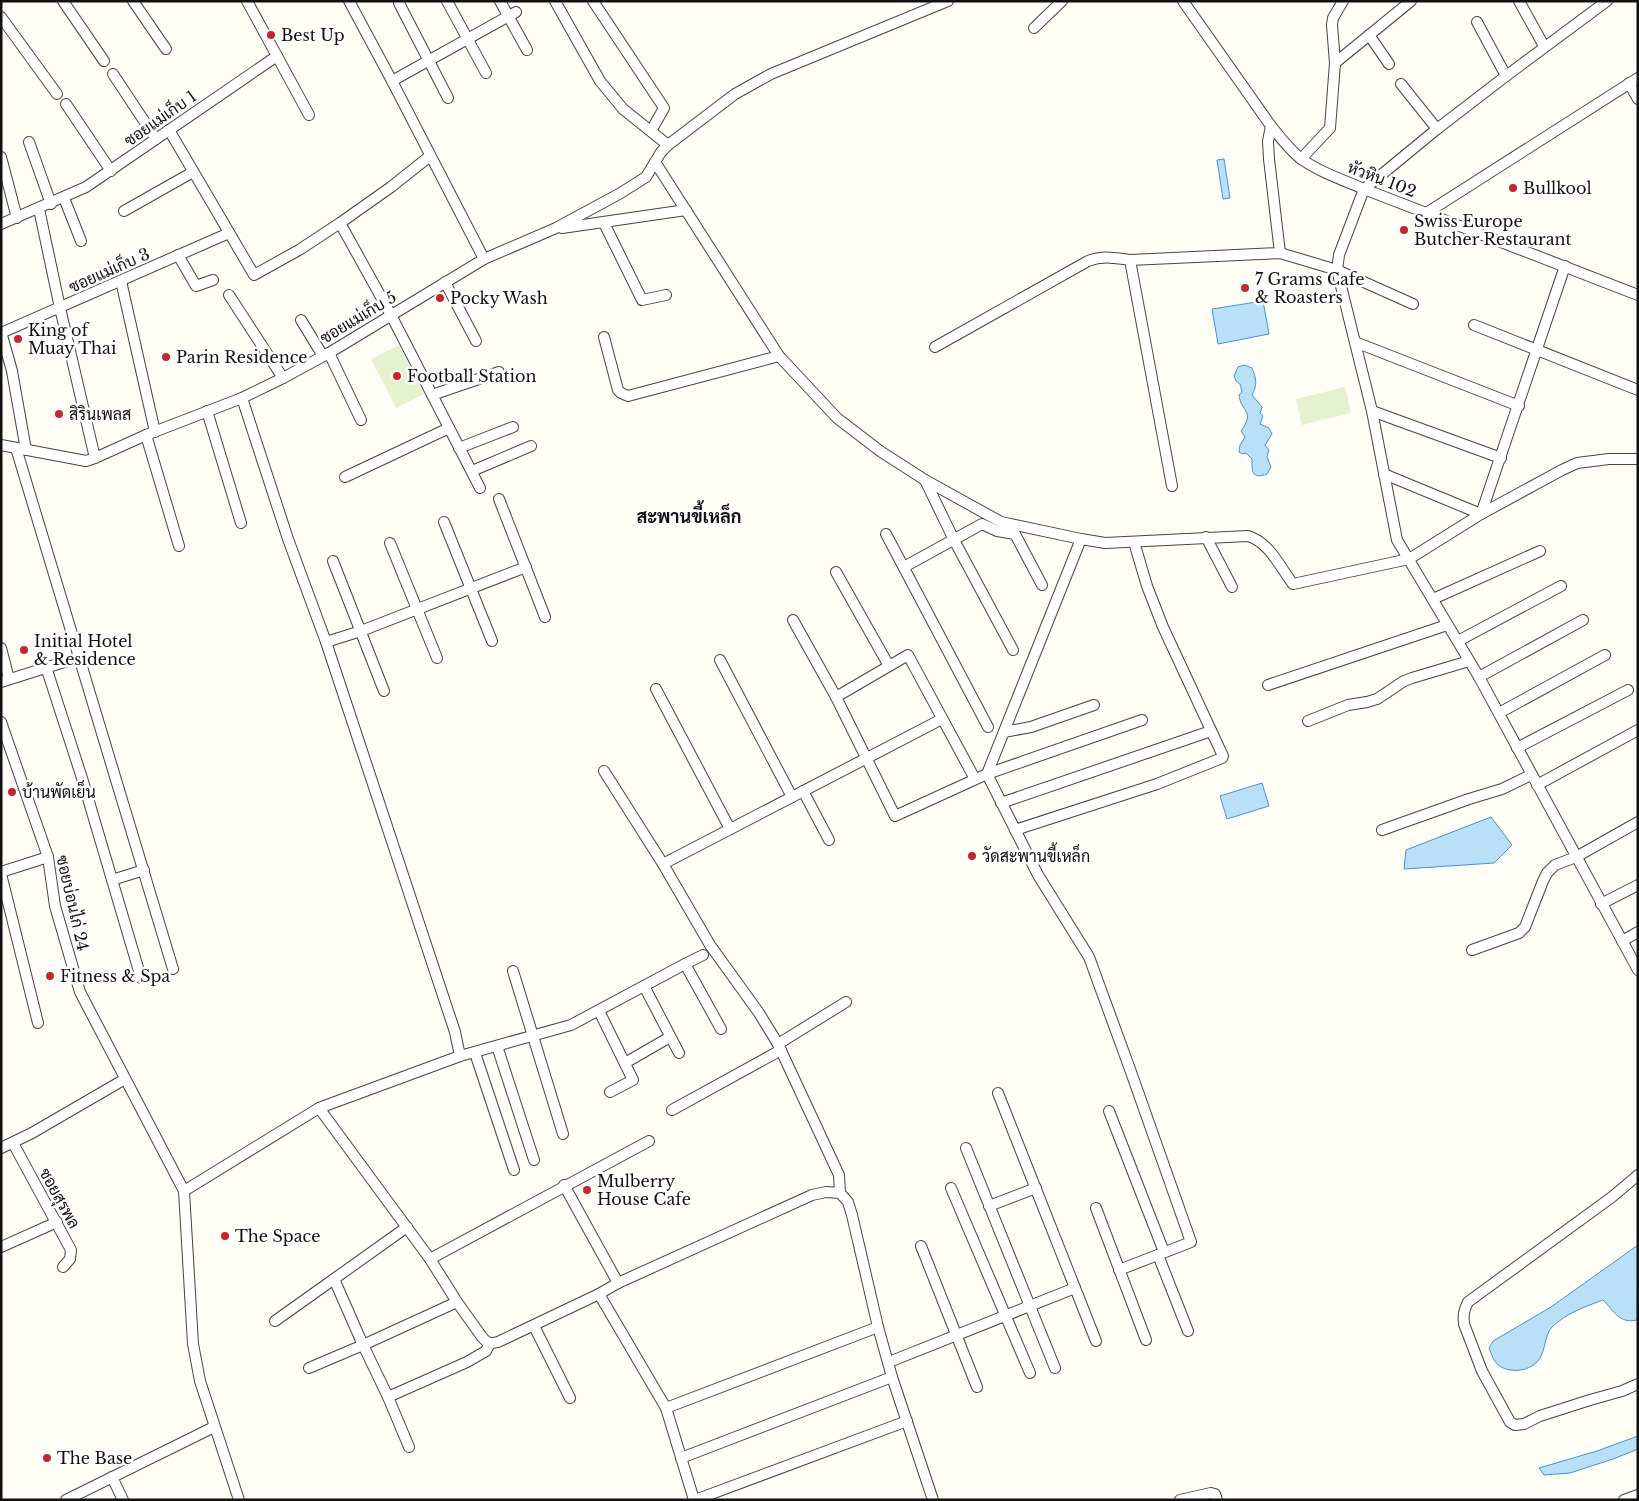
<svg xmlns="http://www.w3.org/2000/svg" width="1639" height="1501" font-family="'Libre Baskerville',Sarabun,serif">
<style>
.pitch{fill:#e6f2cf}
.water{fill:#b9e0f7;stroke:#3f96cf}
.lines{fill:none;stroke-linecap:round;stroke-linejoin:round}
.minor-casing{stroke:#444;stroke-width:12}
.minor{stroke:#fff;stroke-width:10}
.poi-dot{fill:#c4262e;stroke:#fff;stroke-width:2}
.labels{text-anchor:middle;stroke-width:5;stroke-linejoin:round;paint-order:stroke}
.poi-label{font-size:16px;fill:#111;stroke:#fff;text-anchor:start}
.street-label{font-size:16px;fill:#111;stroke:#fff}
.neighbourhood-label{font-size:18px;font-weight:bold;fill:#111;stroke:#fff}
</style>
<rect width="100%" height="100%" fill="#fffdf5"/>
<g class="pitch">
<polygon points="399,345 424,394 396,408 371,359"/>
<polygon points="1345,387 1351,413 1302,425 1296,399"/>
</g>
<g class="water">
<polygon points="1224,159 1230,198 1223,199 1217,160"/>
<polygon points="1263,301 1269,334 1218,344 1212,309"/>
<path d="M 1244,365 L 1252,368 C 1257,379 1257,386 1252,395 L 1262,407 L 1260,413 L 1263,416 L 1260,424 L 1269,428 L 1272,434 L 1265,445 L 1269,450 L 1267,457 L 1271,467 L 1267,474 C 1251,480 1252,470 1252,459 L 1246,453 L 1242,454 L 1239,452 L 1240,445 L 1245,437 L 1241,431 C 1256,410 1241,413 1239,395 L 1242,392 L 1240,384 L 1236,381 L 1234,376 L 1238,367 Z"/>
<polygon points="1262,783 1269,806 1227,819 1220,796"/>
<polygon points="1491,817 1512,845 1494,863 1404,869 1406,850"/>
<path d="M 1638,1245 L 1637,1320 C 1619,1324 1614,1311 1603,1300 C 1584,1307 1567,1313 1552,1327 C 1544,1335 1546,1353 1537,1362 C 1528,1371 1512,1373 1501,1367 C 1494,1363 1492,1355 1489,1348 L 1493,1341 L 1551,1307 Z"/>
<polygon points="1638,1436 1638,1449 1613,1459 1570,1473 1544,1475 1539,1468 1597,1451"/>
</g>
<g class="lines">
<g class="minor-casing">
<g id="minor">
<polyline points="63,1 104,61"/>
<polyline points="133,1 166,49"/>
<polyline points="349,1 392,81 484,259"/>
<polyline points="447,1 486,73"/>
<polyline points="500,1 527,50"/>
<polyline points="555,1 600,81 623,109 668,145"/>
<polyline points="593,1 664,108 651,131"/>
<path d="M 1183,1 L 1271,126 C 1280,137 1289,149 1300,158 C 1319,172 1343,180 1364,189 L 1638,295"/>
<polyline points="1519,1 1544,46"/>
<polyline points="1607,1 1506,76 1437,129 1364,189 1339,255 1337,270 1372,411 1397,540 1479,677 1638,970"/>
<polyline points="399,3 448,98"/>
<polyline points="1,17 57,94"/>
<polyline points="1477,22 1506,76"/>
<polyline points="1034,28 1062,1"/>
<polyline points="1369,35 1389,64"/>
<polyline points="277,56 309,115"/>
<polyline points="1335,63 1411,1"/>
<polyline points="113,74 156,139"/>
<polyline points="392,81 516,12"/>
<polyline points="1629,83 1638,99"/>
<polyline points="1401,84 1437,129"/>
<polyline points="66,104 111,171"/>
<polyline points="1271,126 1268,141 1269,159 1280,253"/>
<polyline points="169,130 254,275 299,250 340,223 391,315 480,488"/>
<polyline points="29,142 51,204"/>
<polyline points="1,157 17,218"/>
<polyline points="1301,159 1330,128 1335,63 1332,25 1333,18 1343,1"/>
<polyline points="655,162 779,356 837,418 880,451 925,480 1001,522 1081,539"/>
<polyline points="64,198 81,241"/>
<polyline points="39,209 60,308 95,458"/>
<polyline points="124,211 193,172"/>
<polyline points="1428,212 1638,78"/>
<polyline points="340,223 391,187 430,156"/>
<polyline points="604,223 642,300 666,295"/>
<polyline points="1,224 86,187 277,56 247,1"/>
<polyline points="562,228 686,210"/>
<polyline points="178,255 196,286 213,280"/>
<polyline points="121,281 155,432"/>
<polyline points="445,282 476,341"/>
<polyline points="229,295 283,378"/>
<polyline points="301,320 323,356"/>
<polyline points="1474,325 1638,390"/>
<polyline points="1,332 12,371 26,450"/>
<polyline points="1,333 229,233"/>
<polyline points="604,337 618,390 621,393 628,396 779,356"/>
<polyline points="1355,342 1519,406"/>
<path d="M 935,347 L 1088,261 C 1103,255 1115,258 1130,260"/>
<polyline points="329,353 361,420"/>
<polyline points="432,395 499,372"/>
<polyline points="242,398 288,539 326,642 455,1032 460,1056"/>
<polyline points="207,411 241,523"/>
<polyline points="1372,411 1501,458"/>
<polyline points="146,435 179,546"/>
<polyline points="1,445 86,461 95,458 146,435 242,398 283,378 329,353 484,259 556,228 619,194 646,177 661,152 668,145 735,94 771,74 948,1"/>
<polyline points="16,448 173,969"/>
<polyline points="459,448 513,427"/>
<polyline points="472,471 531,446"/>
<polyline points="1384,474 1481,514"/>
<polyline points="345,477 449,428"/>
<polyline points="925,480 954,540 1013,650"/>
<polyline points="1172,486 1130,260 1280,253 1337,270 1413,304"/>
<polyline points="499,499 545,617"/>
<polyline points="1481,514 1565,266"/>
<polyline points="444,522 492,641"/>
<polyline points="886,534 988,727"/>
<polyline points="1206,537 1232,587"/>
<polyline points="390,543 437,658"/>
<polyline points="333,561 384,691"/>
<polyline points="904,567 982,524 997,531 1015,534 1042,585"/>
<polyline points="836,572 889,666"/>
<polyline points="1433,599 1540,551"/>
<polyline points="793,620 836,697 895,816 987,774 1142,720"/>
<polyline points="1458,641 1561,586"/>
<polyline points="326,642 361,631 526,567"/>
<polyline points="1,648 9,679"/>
<polyline points="720,660 792,797"/>
<polyline points="46,667 82,778 141,978"/>
<polyline points="1479,677 1583,620"/>
<polyline points="1,682 80,657"/>
<polyline points="1268,685 1447,625"/>
<polyline points="656,689 730,829"/>
<polyline points="836,697 908,655 975,779"/>
<polyline points="1499,713 1605,655"/>
<polyline points="1308,721 1348,705 1367,702 1377,699 1404,681 1412,678 1469,661"/>
<polyline points="1,722 48,857 55,906 80,992 184,1191 193,1344 200,1381 239,1500"/>
<polyline points="1004,732 1031,727 1094,705"/>
<polyline points="1517,748 1628,690"/>
<polyline points="604,771 663,864 710,945 759,1013 778,1044 839,1175 840,1193"/>
<polyline points="1537,785 1638,730"/>
<polyline points="803,791 829,840"/>
<polyline points="1001,803 1211,731"/>
<polyline points="1015,830 1157,784 1222,758 1223,756 1163,627 1147,586 1134,542"/>
<polyline points="1382,830 1469,799 1502,789 1531,775"/>
<polyline points="663,864 942,719"/>
<polyline points="1,872 48,857"/>
<polyline points="1,874 38,1023"/>
<polyline points="112,880 144,870"/>
<polyline points="1601,904 1638,885"/>
<polyline points="1622,941 1638,932"/>
<polyline points="1472,950 1519,933 1525,927 1543,881 1547,873 1555,865 1576,857 1638,822"/>
<polyline points="685,964 703,955"/>
<polyline points="513,971 563,1134"/>
<polyline points="644,986 679,1053"/>
<polyline points="599,1011 633,1080 610,1092"/>
<polyline points="778,1044 846,1002"/>
<polyline points="497,1046 534,1160"/>
<polyline points="475,1053 514,1170"/>
<polyline points="625,1063 670,1037"/>
<polyline points="998,1093 1096,1341"/>
<polyline points="319,1108 460,1056 571,1025 685,964 721,1029"/>
<polyline points="672,1110 781,1050"/>
<polyline points="1109,1111 1164,1252"/>
<polyline points="13,1143 71,1250 70,1259 63,1267"/>
<polyline points="1,1148 32,1133 125,1079"/>
<polyline points="966,1148 1055,1368"/>
<path d="M 1638,1175 L 1612,1197 L 1468,1302 C 1464,1310 1463,1315 1464,1324 L 1482,1371 L 1510,1422 L 1515,1425 L 1524,1424 L 1540,1416 L 1590,1400 L 1622,1391 L 1638,1384"/>
<polyline points="564,1185 618,1283"/>
<polyline points="951,1188 1030,1373"/>
<path d="M 184,1191 L 319,1108 L 430,1259 L 457,1302 L 482,1337 C 487,1343 490,1344 498,1342 L 599,1294 L 618,1283 L 812,1195 L 826,1192 L 840,1193 L 848,1202 L 852,1215 L 878,1327 L 892,1377 L 933,1500"/>
<polyline points="989,1206 1036,1188"/>
<polyline points="1096,1208 1146,1340"/>
<polyline points="407,1227 334,1279 363,1345 457,1302"/>
<polyline points="921,1246 977,1387"/>
<polyline points="1,1247 57,1222"/>
<polyline points="1158,1255 1188,1331"/>
<polyline points="430,1259 649,1141"/>
<path d="M 1119,1270 L 1191,1242 L 1131,1072 L 1089,957 L 1038,875 L 987,774 L 1081,539 L 1105,543 L 1248,536 C 1269,542 1280,567 1293,584 L 1409,559 L 1481,514 L 1562,470 L 1577,463 L 1609,459 L 1638,459"/>
<polyline points="599,1294 666,1408 694,1500"/>
<polyline points="275,1321 334,1279"/>
<polyline points="534,1326 570,1398"/>
<polyline points="889,1362 1075,1288"/>
<polyline points="309,1368 363,1345 388,1397 409,1447"/>
<polyline points="388,1397 467,1362 486,1351 490,1343"/>
<polyline points="666,1408 878,1327"/>
<polyline points="681,1458 892,1377"/>
<polyline points="112,1477 123,1500"/>
<polyline points="66,1500 214,1427"/>
<polyline points="695,1500 907,1421"/>
<polyline points="1180,1500 1211,1493 1215,1494 1217,1500"/>
<polyline points="1624,1500 1638,1495"/>
</g>
</g>
<use href="#minor" class="minor"/>
</g>
<g class="poi-dot">
<circle cx="271" cy="35" r="5"/>
<circle cx="1513" cy="188" r="5"/>
<circle cx="1404" cy="230" r="5"/>
<circle cx="1245" cy="288" r="5"/>
<circle cx="440" cy="298" r="5"/>
<circle cx="18" cy="339" r="5"/>
<circle cx="166" cy="357" r="5"/>
<circle cx="397" cy="376" r="5"/>
<circle cx="59" cy="414" r="5"/>
<circle cx="24" cy="650" r="5"/>
<circle cx="12" cy="792" r="5"/>
<circle cx="972" cy="856" r="5"/>
<circle cx="50" cy="976" r="5"/>
<circle cx="587" cy="1190" r="5"/>
<circle cx="225" cy="1236" r="5"/>
<circle cx="47" cy="1458" r="5"/>
</g>
<g class="labels">
<g class="poi-label">
<text x="281" y="41">Best Up</text>
<text x="1523" y="194">Bullkool</text>
<text x="1414" y="227">Swiss Europe<tspan x="1414" dy="18">Butcher Restaurant</tspan></text>
<text x="1255" y="285">7 Grams Cafe<tspan x="1255" dy="18">&amp; Roasters</tspan></text>
<text x="450" y="304">Pocky Wash</text>
<text x="28" y="336">King of<tspan x="28" dy="18">Muay Thai</tspan></text>
<text x="176" y="363">Parin Residence</text>
<text x="407" y="382">Football Station</text>
<text x="69" y="420">สิรินเพลส</text>
<text x="34" y="647">Initial Hotel<tspan x="34" dy="18">&amp; Residence</tspan></text>
<text x="22" y="798">บ้านพัดเย็น</text>
<text x="982" y="862">วัดสะพานขี้เหล็ก</text>
<text x="60" y="982">Fitness &amp; Spa</text>
<text x="597" y="1187">Mulberry<tspan x="597" dy="18">House Cafe</tspan></text>
<text x="235" y="1242">The Space</text>
<text x="57" y="1464">The Base</text>
</g>
<g class="street-label">
<text transform="translate(160 118) rotate(-35)" y="6">ซอยแม่เก็บ 1</text>
<text transform="translate(1382 179) rotate(21)" y="6">หัวหิน 102</text>
<text transform="translate(109 270) rotate(-24)" y="6">ซอยแม่เก็บ 3</text>
<text transform="translate(358 317) rotate(-31)" y="6">ซอยแม่เก็บ 5</text>
<text transform="translate(73 903) rotate(77)" y="6">ซอยบ่อนไก่ 24</text>
<text transform="translate(60 1198) rotate(61)" y="6">ซอยสุรพล</text>
</g>
<g class="neighbourhood-label">
<text x="689" y="523">สะพานขี้เหล็ก</text>
</g>
</g>
<rect width="1639" height="1501" fill="none" stroke="#111111" stroke-width="5"/>
</svg>
